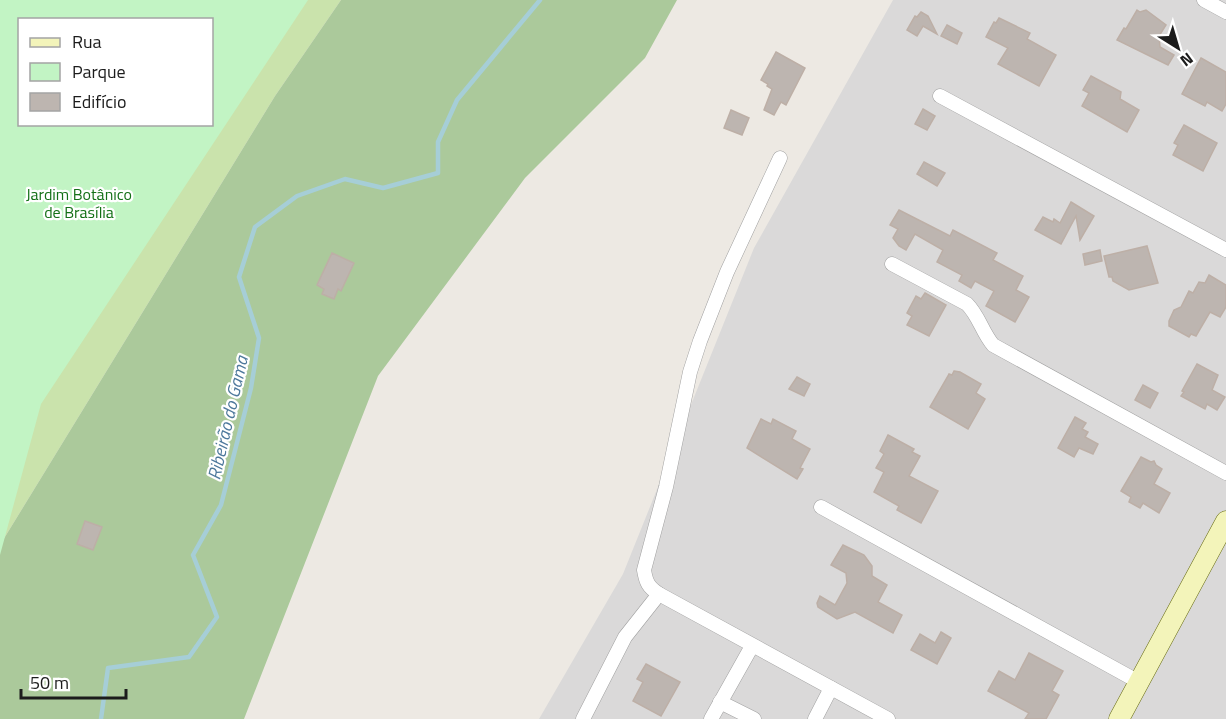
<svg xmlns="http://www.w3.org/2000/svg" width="1226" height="719" font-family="'Titillium Web',sans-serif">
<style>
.residential{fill:#dad9d9}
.grass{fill:#cae3ac;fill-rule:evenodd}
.forest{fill:#abc99b}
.park{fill:#c2f4c4;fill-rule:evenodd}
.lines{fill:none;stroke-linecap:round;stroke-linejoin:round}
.stream{stroke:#a6ced7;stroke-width:4.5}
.building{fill:#bdb5b0;stroke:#bdafa6;stroke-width:1.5}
.street-casing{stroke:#a0a0a0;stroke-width:15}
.secondary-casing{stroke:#64690d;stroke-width:21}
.street{stroke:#fff;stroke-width:14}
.secondary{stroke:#f3f4ba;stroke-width:20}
.labels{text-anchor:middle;stroke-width:4.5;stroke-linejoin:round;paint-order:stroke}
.park-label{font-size:16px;fill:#147017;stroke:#fff}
.water-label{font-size:18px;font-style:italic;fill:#4e799c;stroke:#fff}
</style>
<rect width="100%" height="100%" fill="#ede9e3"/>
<polygon class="residential" points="893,0 1226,0 1226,719 539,719 623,574 754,248"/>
<path class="grass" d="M 0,0 L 341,0 L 275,96 L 0,545 ZM 20,20 L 212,20 L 212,124 L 20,124 Z"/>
<polygon class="forest" points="341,0 677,0 645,58 525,178 378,376 244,719 0,719 0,545 275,96"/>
<path class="park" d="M 0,0 L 308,0 L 41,404 L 0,555 ZM 20,20 L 212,20 L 212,124 L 20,124 Z"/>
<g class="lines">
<polyline class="stream" points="101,719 108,668 189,657 217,617 193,555 221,505 251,388 259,338 239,277 255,227 297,196 345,179 383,188 438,173 438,142 457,100 540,0"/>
</g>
<g class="building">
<polygon points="1137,10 1140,12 1146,10 1166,25 1159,36 1160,47 1174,55 1168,65 1117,40 1124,28 1126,29"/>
<polygon points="921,12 928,16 937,34 923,26 917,36 907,30 915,16 917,17"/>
<polygon points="999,18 1030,33 1027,39 1056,55 1039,86 998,64 1008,48 986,37 994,22 996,23"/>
<polygon points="947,25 962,33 957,44 941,36"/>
<polygon points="776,52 805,68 786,105 781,102 774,115 764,110 772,89 767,86 768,84 761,80"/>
<polygon points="1201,58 1226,72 1226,104 1222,111 1207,102 1205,106 1182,94"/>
<polygon points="1091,76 1121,92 1120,99 1139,110 1127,132 1082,106 1089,93 1083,90"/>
<polygon points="923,109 935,116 927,130 915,124"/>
<polygon points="731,110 749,118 742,135 724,128"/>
<polygon points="1184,125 1217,143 1203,171 1173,155 1178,145 1174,143"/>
<polygon points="924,162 945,173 937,186 917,174"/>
<polygon points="1071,202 1094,216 1080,240 1076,216 1061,244 1035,230 1043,217 1053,222 1054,219 1060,223"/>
<polygon points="899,210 950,236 953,230 997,253 993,260 1023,276 1016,290 1029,297 1015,322 986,306 994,291 975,281 971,288 959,281 962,275 937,262 943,250 915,234 906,250 899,246 893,238 898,229 890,225"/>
<polygon points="1147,246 1158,283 1129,290 1113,281 1112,277 1109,277 1104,256"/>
<polygon points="1100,250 1102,261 1085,265 1083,254"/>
<polygon points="332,253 354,263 341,291 338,289 334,299 322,294 324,289 317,285"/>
<polygon points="1209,275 1226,285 1226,307 1220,317 1210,312 1196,336 1191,334 1189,337 1169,326 1169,321 1174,310 1181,307 1189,291 1193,293 1199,282 1205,283"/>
<polygon points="925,293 946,305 929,336 907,325 912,316 907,313 916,296 921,299"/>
<polygon points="1197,364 1218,375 1212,390 1225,397 1217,410 1207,404 1205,409 1181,396 1184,392 1182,391"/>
<polygon points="954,371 960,372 981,384 976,393 985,399 968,429 930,407 948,376 949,374 952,375"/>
<polygon points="797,377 810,384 804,396 789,389"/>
<polygon points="1143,385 1158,393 1150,408 1135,400"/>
<polygon points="1075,417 1086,423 1082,429 1088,432 1085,437 1098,444 1093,454 1079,448 1074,457 1058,448"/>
<polygon points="761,419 771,424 773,419 796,431 792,439 810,449 800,468 803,469 797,479 747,448"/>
<polygon points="888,435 914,449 912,452 920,456 909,476 938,491 921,523 897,510 899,506 874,492 884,472 876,468 884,454 880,451"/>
<polygon points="1141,457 1151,462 1154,461 1156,465 1162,469 1154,484 1170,493 1159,513 1143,503 1140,508 1129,502 1131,497 1121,491"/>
<polygon points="85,521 102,527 93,550 77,544"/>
<polygon points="843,545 864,555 872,566 872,576 887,585 878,602 902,615 893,633 855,612 837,619 818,607 817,603 820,596 835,605 847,583 846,573 831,565"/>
<polygon points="941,632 951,638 937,664 911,650 920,634 935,643"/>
<polygon points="1029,653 1063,671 1052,691 1059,695 1046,719 1025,719 1029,713 988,691 999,671 1015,680"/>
<polygon points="646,664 680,682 661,716 633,701 643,682 637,679"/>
</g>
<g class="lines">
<g class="street-casing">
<g id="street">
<polyline points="1204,0 1226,12"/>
<polyline points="940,96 1226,250"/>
<path d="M 780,158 L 727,272 L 700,341 L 690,372 L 666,487 L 644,570 C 646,582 648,587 659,594 L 888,719"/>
<path d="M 892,264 L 967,304 C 979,316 982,332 993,345 L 1226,473"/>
<polyline points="821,507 1139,682"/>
<polyline points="720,702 754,719"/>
<polyline points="583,719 625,637 659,594"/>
<polyline points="711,719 752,646"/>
<polyline points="815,719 831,688"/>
</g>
</g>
<g class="secondary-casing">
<polyline id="secondary" points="1119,719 1226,521"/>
</g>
<use href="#street" class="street"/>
<use href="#secondary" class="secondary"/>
</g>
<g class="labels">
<g class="park-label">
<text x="79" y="200">Jardim Botânico<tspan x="79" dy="18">de Brasília</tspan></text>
</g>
<g class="water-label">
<text transform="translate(228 418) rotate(-77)" y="6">Ribeirão do Gama</text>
</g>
</g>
<rect x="18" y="18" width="195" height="108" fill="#ffffff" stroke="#a4a4a4" stroke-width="1.5"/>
<rect x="30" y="38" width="30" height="9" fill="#f3f4ba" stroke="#a4a4a4" stroke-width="1.5"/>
<text x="72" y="48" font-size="18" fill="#1c1c1c">Rua</text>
<rect x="30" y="63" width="30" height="18" fill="#c2f4c4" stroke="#a4a4a4" stroke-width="1.5"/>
<text x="72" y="78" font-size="18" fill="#1c1c1c">Parque</text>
<rect x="30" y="93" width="30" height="18" fill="#bdb5b0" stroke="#a4a4a4" stroke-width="1.5"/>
<text x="72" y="108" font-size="18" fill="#1c1c1c">Edifício</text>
<g transform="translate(1178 48) rotate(143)" stroke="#ffffff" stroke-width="4.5" paint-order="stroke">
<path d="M0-4.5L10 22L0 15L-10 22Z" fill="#1c1c1c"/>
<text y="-9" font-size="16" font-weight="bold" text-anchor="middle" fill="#1c1c1c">N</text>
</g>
<path d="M21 689v9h105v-9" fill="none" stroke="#1c1c1c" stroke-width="3"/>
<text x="30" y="689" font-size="18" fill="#1c1c1c" stroke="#ffffff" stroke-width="4.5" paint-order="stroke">50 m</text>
</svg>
